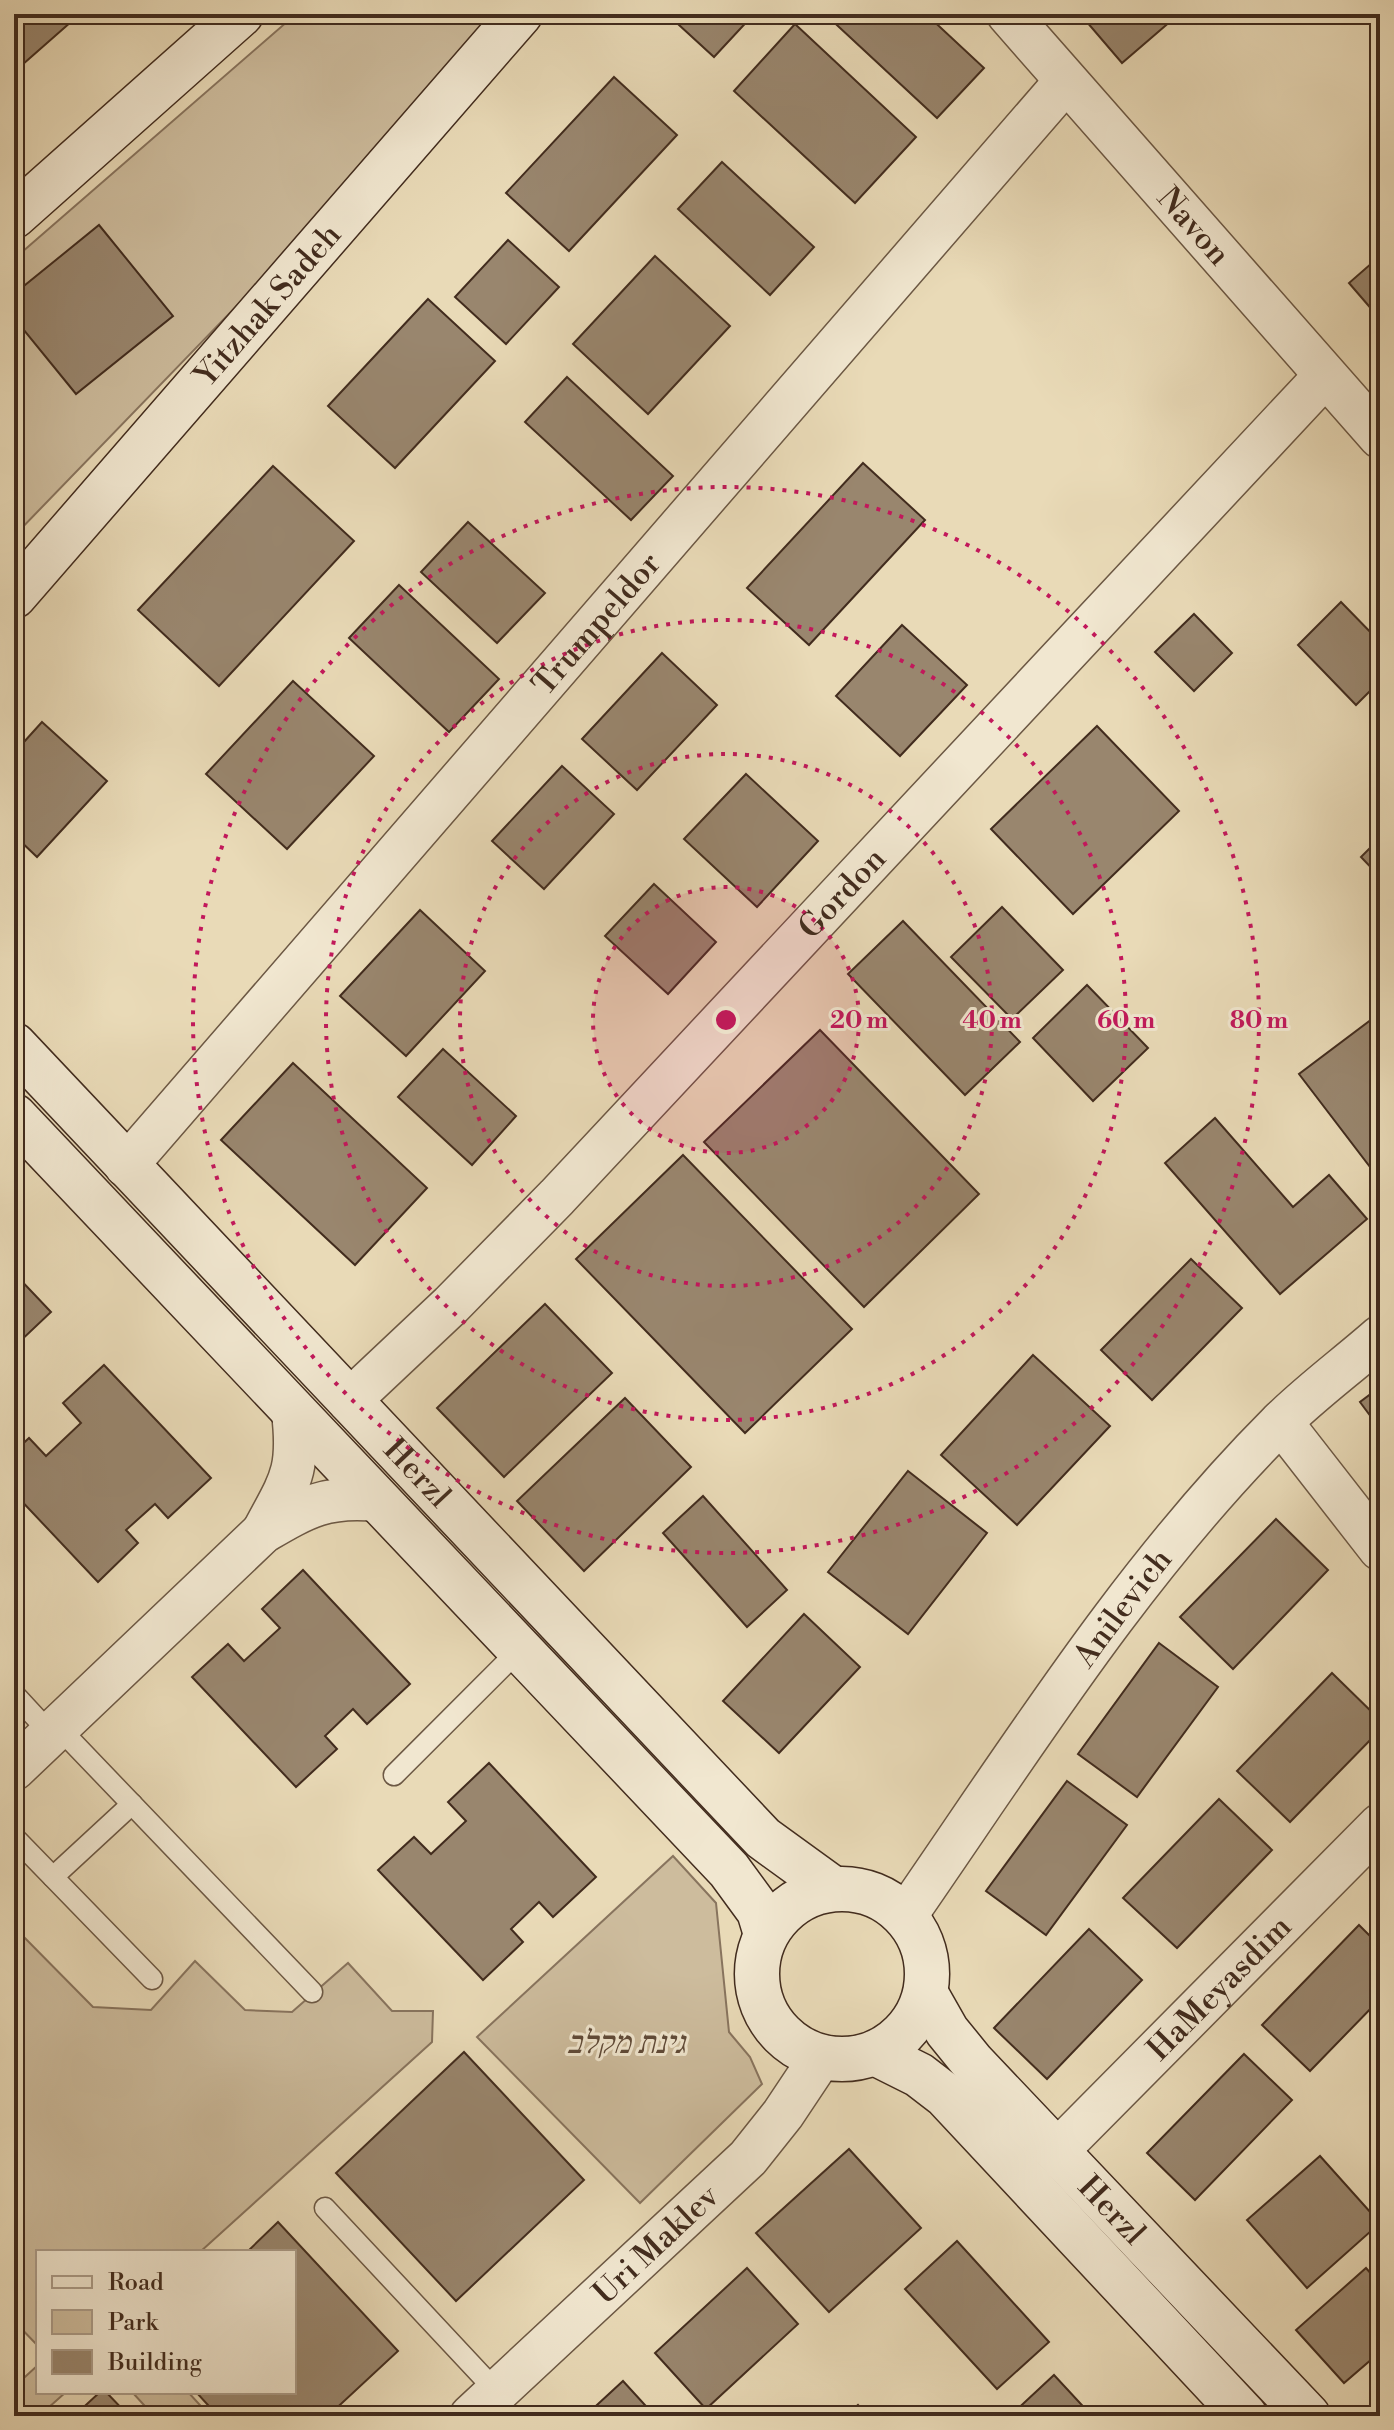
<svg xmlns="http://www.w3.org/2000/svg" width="1394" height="2430" font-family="'Libre Bodoni','Frank Ruhl Libre',serif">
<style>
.green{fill:#cdbc9d;stroke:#88745e;stroke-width:2}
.building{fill:#99866e;stroke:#422c1e;stroke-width:2}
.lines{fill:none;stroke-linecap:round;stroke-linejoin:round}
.lane-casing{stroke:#6c5844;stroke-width:23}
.street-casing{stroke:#6c5844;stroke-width:45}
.secondary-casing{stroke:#422c1e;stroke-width:47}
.lane{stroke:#f1e7d0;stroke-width:20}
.street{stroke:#f1e7d0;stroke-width:42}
.secondary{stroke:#f1e7d0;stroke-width:44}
.ring{fill:none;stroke:#c2185b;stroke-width:4;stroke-dasharray:4 8}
.labels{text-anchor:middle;stroke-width:6;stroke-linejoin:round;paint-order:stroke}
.street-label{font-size:32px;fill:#422c1e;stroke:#f1e7d0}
.park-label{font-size:32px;font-style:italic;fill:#5e4937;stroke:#f1e7d0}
.centre{fill:#c2185b;stroke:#f1e7d0;stroke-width:4}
.ring-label{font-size:24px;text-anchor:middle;font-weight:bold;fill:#c2185b;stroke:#f1e7d0;stroke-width:6;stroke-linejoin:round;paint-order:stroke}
</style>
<rect width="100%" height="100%" fill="#e9dab7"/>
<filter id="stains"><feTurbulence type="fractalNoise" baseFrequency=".0025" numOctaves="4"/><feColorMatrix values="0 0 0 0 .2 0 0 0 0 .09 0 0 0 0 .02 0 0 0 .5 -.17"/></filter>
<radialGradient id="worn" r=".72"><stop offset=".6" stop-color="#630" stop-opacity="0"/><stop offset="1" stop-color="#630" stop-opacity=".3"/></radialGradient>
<g class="green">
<polygon points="296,14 500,14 284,257 14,536 14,259"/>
<polygon points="673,1856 716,1903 729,2032 750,2057 762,2084 640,2203 477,2037"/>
<polygon points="14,1927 93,2007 151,2010 195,1961 245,2010 292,2012 348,1963 392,2011 433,2011 432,2042 200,2252 38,2252 38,2346 14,2321"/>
<polygon points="38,2365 38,2392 66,2392 39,2416 14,2416 14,2387"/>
<polygon points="132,2392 188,2392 210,2416 154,2416"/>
</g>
<g class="building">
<polygon points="14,14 80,14 14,72"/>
<polygon points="667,14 754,14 714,57"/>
<polygon points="825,14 926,14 984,68 937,118"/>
<polygon points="1080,14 1179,14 1122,63"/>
<polygon points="795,24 916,137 855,203 734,91"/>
<polygon points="614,77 677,135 569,251 506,193"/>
<polygon points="722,162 814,247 770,295 678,209"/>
<polygon points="99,225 173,316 76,394 14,318 14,294"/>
<polygon points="508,240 559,287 506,344 455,297"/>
<polygon points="655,256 730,326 648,414 573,344"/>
<polygon points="1380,256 1380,319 1349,283"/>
<polygon points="428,299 495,361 395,468 328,406"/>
<polygon points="567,377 673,476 631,520 525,422"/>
<polygon points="863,463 925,520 809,645 747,588"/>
<polygon points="273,466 354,541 219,686 138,610"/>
<polygon points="468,522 545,593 497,643 421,572"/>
<polygon points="399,585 499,679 449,732 349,638"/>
<polygon points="1341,602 1380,642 1380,681 1356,705 1298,645"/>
<polygon points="1194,614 1232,653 1194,691 1155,652"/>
<polygon points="902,625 967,685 900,756 836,696"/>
<polygon points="662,653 717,705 637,790 582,739"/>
<polygon points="293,681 374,756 287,849 206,774"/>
<polygon points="42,722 107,781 37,857 14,835 14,753"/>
<polygon points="1097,726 1179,811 1073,914 991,829"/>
<polygon points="562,766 614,814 544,889 492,841"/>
<polygon points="746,774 818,841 757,907 684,839"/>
<polygon points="1380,838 1380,877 1361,857"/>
<polygon points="654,884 716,942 668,994 605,936"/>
<polygon points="1002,907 1063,970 1012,1019 951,957"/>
<polygon points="420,910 485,971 406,1056 340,996"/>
<polygon points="903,921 1020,1042 965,1095 848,974"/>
<polygon points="1087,985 1148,1048 1093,1101 1033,1038"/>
<polygon points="1380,1013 1380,1180 1299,1074"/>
<polygon points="820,1030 979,1194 864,1307 704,1142"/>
<polygon points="443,1049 516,1116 472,1165 398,1097"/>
<polygon points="293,1063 427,1188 355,1265 221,1140"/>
<polygon points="1215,1118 1293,1207 1329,1175 1367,1219 1280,1294 1165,1163"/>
<polygon points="683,1155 852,1329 745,1433 576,1259"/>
<polygon points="1191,1259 1242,1308 1152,1400 1101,1350"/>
<polygon points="14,1273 51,1312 14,1347"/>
<polygon points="545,1304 612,1373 504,1477 437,1408"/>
<polygon points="1033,1355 1110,1426 1017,1525 941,1455"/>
<polygon points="104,1365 211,1478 168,1518 155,1504 126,1530 138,1543 98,1582 14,1493 14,1452 29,1438 46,1456 81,1423 63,1403"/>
<polygon points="1380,1387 1380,1429 1360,1402"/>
<polygon points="625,1398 691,1467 584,1571 517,1501"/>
<polygon points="908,1471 987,1533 908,1634 828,1572"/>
<polygon points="703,1496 787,1590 747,1627 663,1533"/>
<polygon points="1276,1519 1328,1570 1233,1669 1180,1617"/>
<polygon points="303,1570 410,1684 367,1724 353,1709 325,1736 337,1749 296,1787 192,1677 228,1644 244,1661 280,1628 262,1609"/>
<polygon points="804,1614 860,1667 779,1753 723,1701"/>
<polygon points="1159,1643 1218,1687 1137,1797 1078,1754"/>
<polygon points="1332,1673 1380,1720 1380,1730 1290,1822 1237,1771"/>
<polygon points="489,1763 596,1877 553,1917 539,1902 511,1929 523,1942 483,1980 378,1870 414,1837 431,1854 466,1821 448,1802"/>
<polygon points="1067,1781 1127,1825 1046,1935 986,1891"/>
<polygon points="1219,1799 1272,1850 1177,1948 1123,1898"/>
<polygon points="1359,1925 1380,1946 1380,1999 1310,2071 1262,2025"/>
<polygon points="1089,1929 1142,1980 1047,2079 994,2028"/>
<polygon points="464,2052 584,2180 456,2301 336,2173"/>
<polygon points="1244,2054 1292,2100 1195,2200 1147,2153"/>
<polygon points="849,2149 921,2228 829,2312 756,2233"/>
<polygon points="1320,2156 1380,2223 1307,2288 1247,2220"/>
<polygon points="278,2222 398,2351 328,2416 218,2416 196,2392 294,2392 294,2252 247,2252"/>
<polygon points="957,2241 1049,2342 997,2389 905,2289"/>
<polygon points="747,2268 798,2324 706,2409 655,2353"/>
<polygon points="1366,2268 1380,2284 1380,2352 1344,2383 1296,2330"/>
<polygon points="1054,2375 1092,2416 1010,2416"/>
<polygon points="623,2381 655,2416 585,2416"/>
<polygon points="100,2392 106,2392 129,2416 74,2416"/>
<polygon points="858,2405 869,2416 846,2416"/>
</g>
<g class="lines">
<g class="lane-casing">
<g id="lane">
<polyline points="14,1694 51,1734"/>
<polyline points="58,1727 312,1992"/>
<polyline points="394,1775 519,1650"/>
<polyline points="14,1837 152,1979"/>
<polyline points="53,1877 132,1804"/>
<polyline points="325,2208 497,2392"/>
</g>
</g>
<g class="street-casing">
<g id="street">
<path id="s1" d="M 1008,14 L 1380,437"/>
<path id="s2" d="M 126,1166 L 1066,81"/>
<path id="s3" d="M 349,1401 L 451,1305 L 557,1197 L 1324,377"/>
<polyline points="1281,1422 1380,1549"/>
<path d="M 263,1532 C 290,1481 300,1472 293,1412"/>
<path d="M 14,1769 L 263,1532 C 306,1507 326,1495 377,1500"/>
<path id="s4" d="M 906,1915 C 1023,1746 1133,1570 1279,1424 C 1310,1393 1347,1366 1380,1337"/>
<path id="s5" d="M 1057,2151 L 1380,1825"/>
<path id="s6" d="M 471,2416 L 748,2158 L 783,2114 L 821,2057"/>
</g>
</g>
<g class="secondary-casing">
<g id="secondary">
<polyline points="14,216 241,14"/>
<path id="s7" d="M 14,596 L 520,14"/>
<path id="s8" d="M 14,1045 L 763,1838 L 832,1888"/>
<polyline points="14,1116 729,1870 759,1911 766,1934"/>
<circle cx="842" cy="1974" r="85"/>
<path id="s9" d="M 926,1994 L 947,2031 L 973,2063 L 1308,2416"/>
<polyline points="875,2053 919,2075 945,2095 1245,2416"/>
</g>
</g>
<use href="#lane" class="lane"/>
<use href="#street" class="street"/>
<use href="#secondary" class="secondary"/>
</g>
<circle cx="726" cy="1020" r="133" fill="#c2185b" fill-opacity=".12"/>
<g class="ring">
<circle cx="726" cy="1020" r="133"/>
<circle cx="726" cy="1020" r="266"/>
<circle cx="726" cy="1020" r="400"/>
<circle cx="726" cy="1020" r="533"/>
</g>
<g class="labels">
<g class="street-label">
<text dy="11" stroke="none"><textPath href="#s1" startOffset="282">Navon</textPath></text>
<text dy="11" stroke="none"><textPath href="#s7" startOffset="386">Yitzhak Sadeh</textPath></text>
<text dy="11" stroke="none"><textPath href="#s2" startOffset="718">Trumpeldor</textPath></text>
<text dy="11" stroke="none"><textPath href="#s3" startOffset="708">Gordon</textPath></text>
<text dy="11" stroke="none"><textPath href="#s8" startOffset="588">Herzl</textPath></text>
<text dy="11" stroke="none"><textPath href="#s4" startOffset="376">Anilevich</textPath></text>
<text dy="11" stroke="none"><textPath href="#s5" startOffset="230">HaMeyasdim</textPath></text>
<text dy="11" stroke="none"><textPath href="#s9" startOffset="286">Herzl</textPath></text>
<text dy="11" stroke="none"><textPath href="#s6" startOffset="252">Uri Maklev</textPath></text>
</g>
<g class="park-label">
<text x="626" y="2053">גינת מקלב</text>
</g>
</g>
<circle cx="726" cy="1020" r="12" class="centre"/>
<g class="ring-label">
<text x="859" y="1028">20 m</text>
<text x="992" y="1028">40 m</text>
<text x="1126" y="1028">60 m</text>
<text x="1259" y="1028">80 m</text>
</g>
<rect width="1394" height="2430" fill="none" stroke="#e9dab7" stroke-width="48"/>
<rect x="16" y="16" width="1362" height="2398" fill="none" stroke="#422c1e" stroke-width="4"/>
<rect x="24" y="24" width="1346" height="2382" fill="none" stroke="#422c1e" stroke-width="2"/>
<rect x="36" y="2250" width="260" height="144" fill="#f1e7d0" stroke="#ab9c89" stroke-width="2"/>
<rect x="52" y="2276" width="40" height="12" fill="#f1e7d0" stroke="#ab9c89" stroke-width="2"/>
<text x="108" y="2290" font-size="24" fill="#422c1e">Road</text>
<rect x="52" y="2310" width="40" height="24" fill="#cdbc9d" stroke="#ab9c89" stroke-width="2"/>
<text x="108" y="2330" font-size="24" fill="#422c1e">Park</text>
<rect x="52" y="2350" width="40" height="24" fill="#99866e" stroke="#ab9c89" stroke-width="2"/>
<text x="108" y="2370" font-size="24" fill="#422c1e">Building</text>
<rect width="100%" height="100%" filter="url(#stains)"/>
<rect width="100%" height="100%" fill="url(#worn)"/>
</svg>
